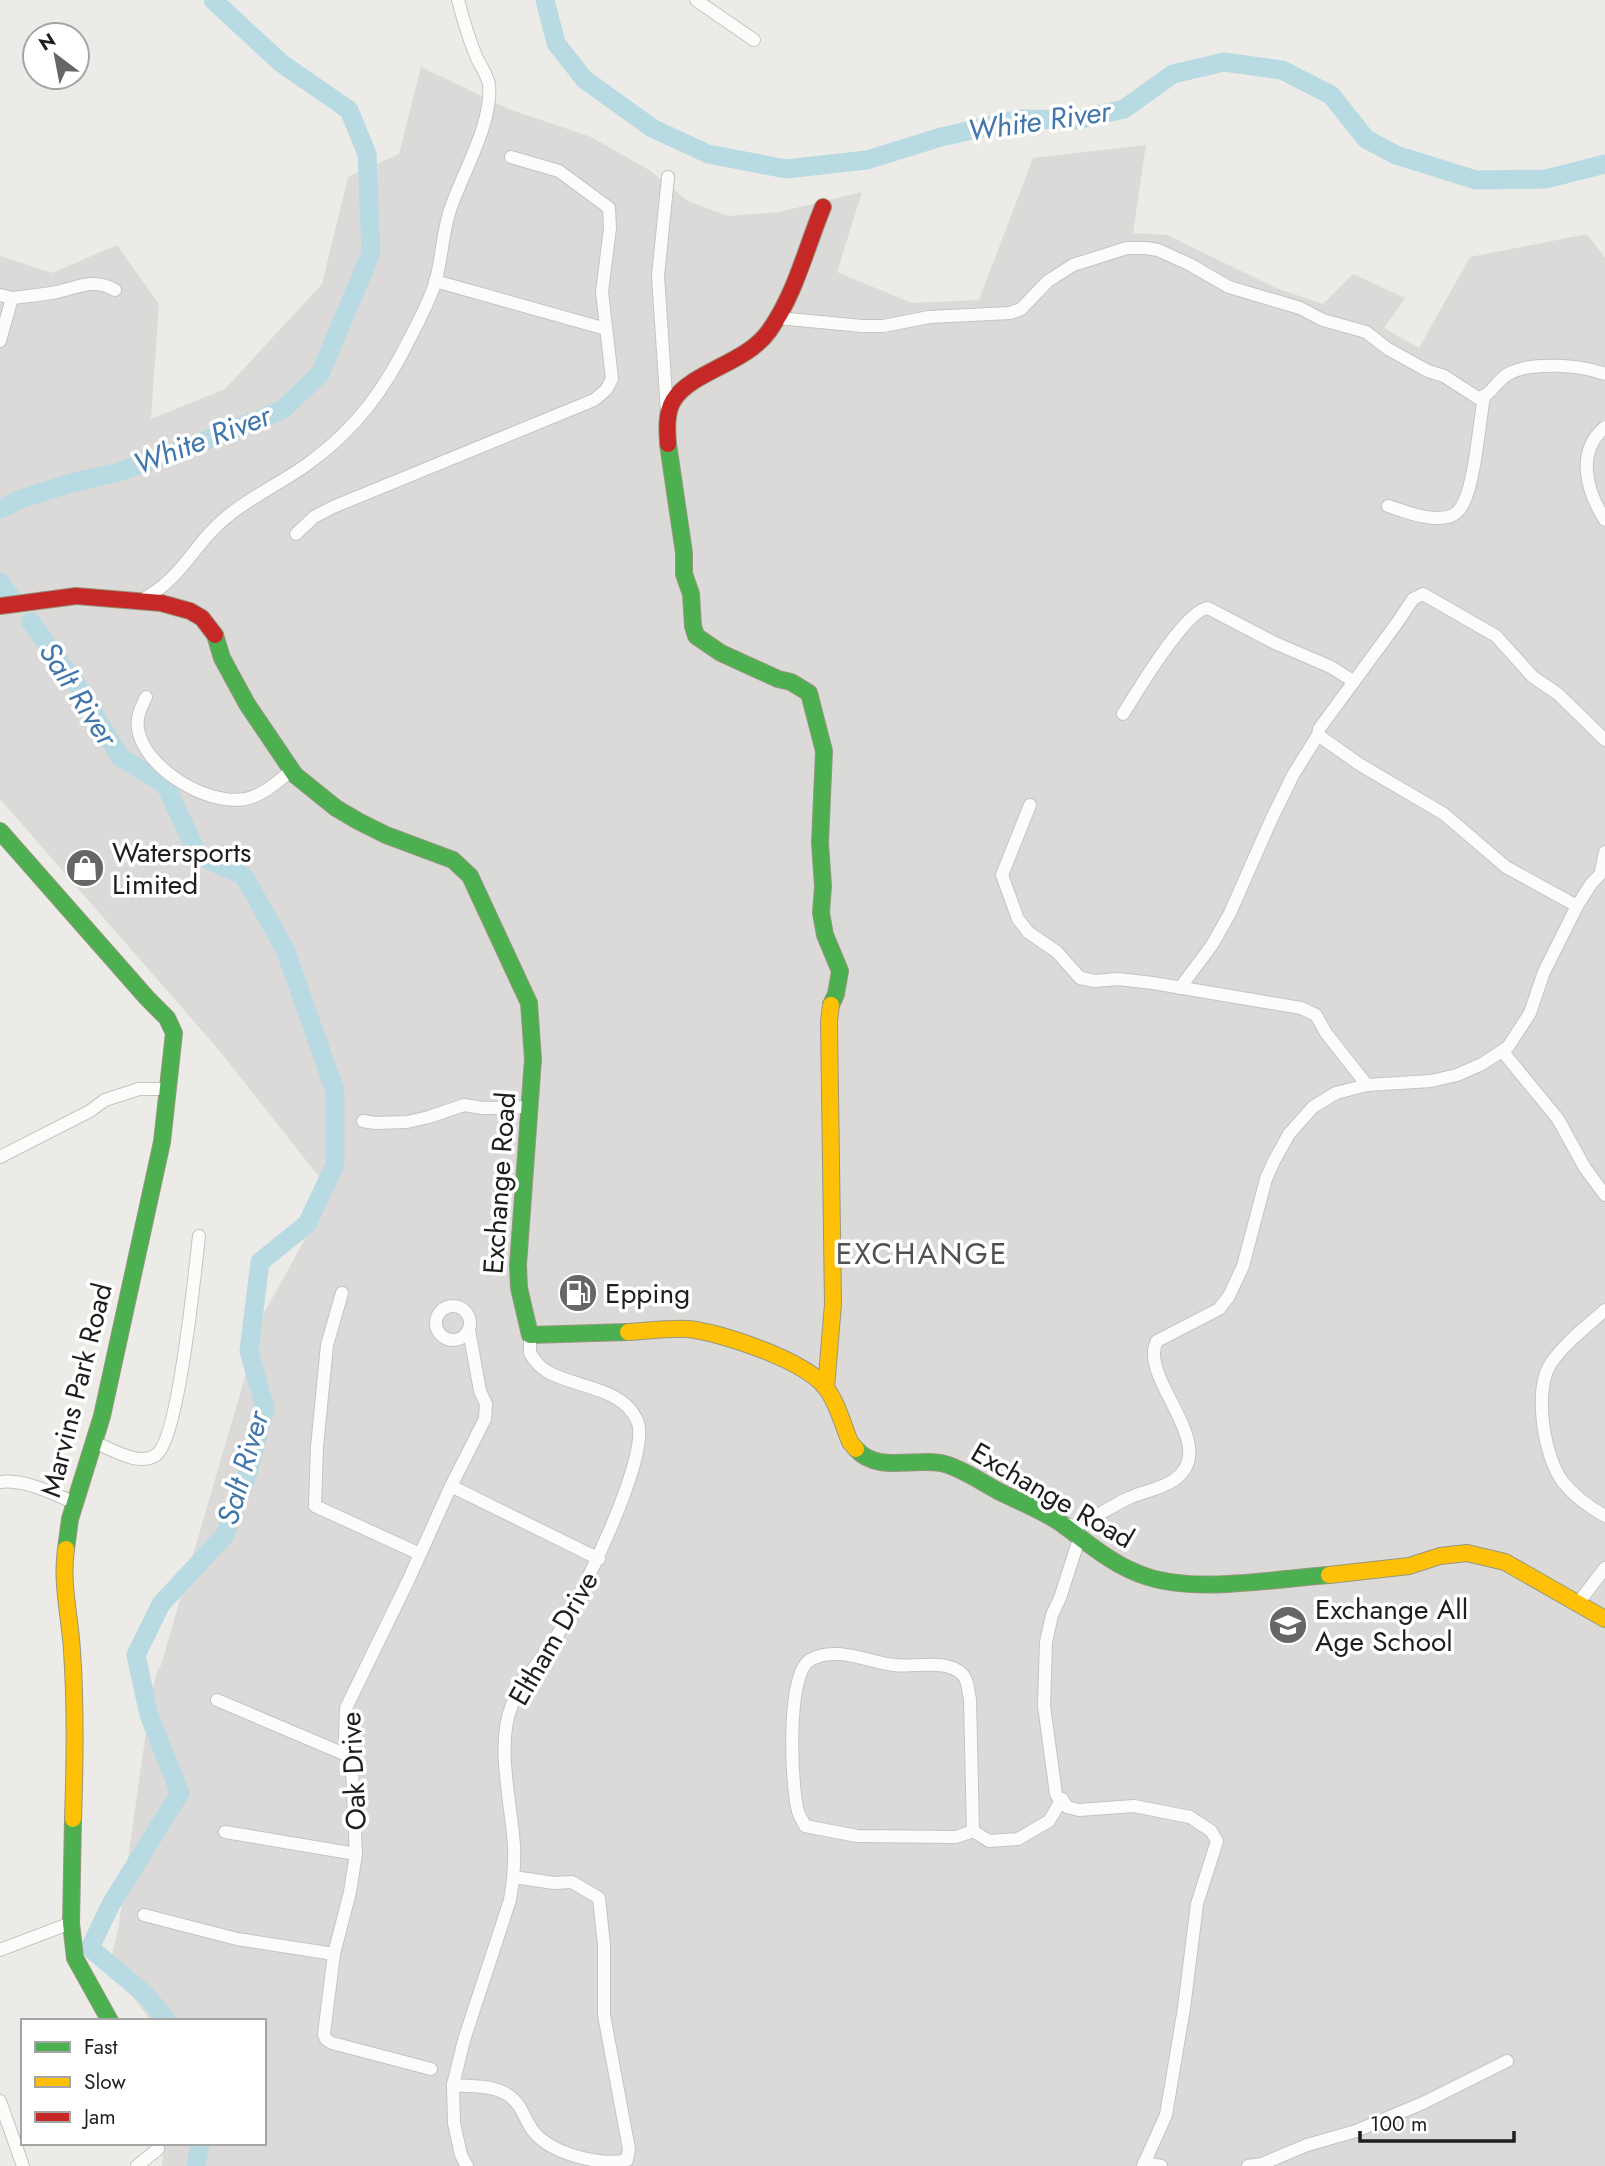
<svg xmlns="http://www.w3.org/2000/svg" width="1605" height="2166" font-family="Jost,sans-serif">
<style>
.residential{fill:#dcdad8}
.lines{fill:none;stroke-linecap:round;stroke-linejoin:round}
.river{stroke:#b8dae2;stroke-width:19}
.street-casing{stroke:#c5c4c3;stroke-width:14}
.fast-casing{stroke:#96977e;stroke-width:18}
.slow-casing{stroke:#96977e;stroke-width:18}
.jam-casing{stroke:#96977e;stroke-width:18}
.street{stroke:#fcfcfb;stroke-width:12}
.fast{stroke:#4caf50;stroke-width:16}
.slow{stroke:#ffc107;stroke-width:16}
.jam{stroke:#c62828;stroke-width:16}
.labels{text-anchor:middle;stroke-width:7;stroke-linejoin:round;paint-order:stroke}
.poi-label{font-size:28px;fill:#1e1e1e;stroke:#fff;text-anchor:start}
.street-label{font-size:28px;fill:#1e1e1e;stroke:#fff}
.water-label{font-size:30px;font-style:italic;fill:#4277ab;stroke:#fff}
.neighbourhood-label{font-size:30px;letter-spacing:2px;fill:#515151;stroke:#fff}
</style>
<rect width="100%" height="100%" fill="#edebe7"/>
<polygon class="residential" points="421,67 509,109 591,137 649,170 688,201 728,216 779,212 862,192 837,272 912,303 979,300 1033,158 1146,145 1133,233 1167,235 1276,288 1323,304 1353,274 1405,298 1384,328 1419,348 1470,257 1587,234 1605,258 1605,2166 162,2166 164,2143 264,2143 264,2021 151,2021 109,1967 119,1924 151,1695 157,1672 161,1665 263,1315 331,1192 218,1049 0,799 0,256 52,273 117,245 159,304 151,419 225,389 322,284 348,177 399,154"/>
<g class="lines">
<g class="river">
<polyline points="545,0 556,43 584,79 652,128 708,154 786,169 867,160 941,137 1020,119 1077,120 1124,109 1173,74 1224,62 1282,70 1331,95 1366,139 1396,155 1476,180 1546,179 1605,164"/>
<polyline points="0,509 21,499 71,483 115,473 177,452 282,410 320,374 371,253 367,154 349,110 281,63 213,0"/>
<polyline points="0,582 12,599"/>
<polyline points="31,622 77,685 120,757 165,784 198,855 244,876 285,949 335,1091 335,1165 307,1224 260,1262 249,1351 265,1408 248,1472 225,1535 161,1604 136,1655 149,1715 180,1793 111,1904 90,1948 146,1995 167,2021"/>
<polyline points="196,2166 200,2143"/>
</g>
<g class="street-casing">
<g id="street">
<polyline points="696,0 754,40"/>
<polyline points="435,281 606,329"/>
<polyline points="0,295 12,298 0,341"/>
<path d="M 12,298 C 27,296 42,295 57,292 C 79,287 94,278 115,290"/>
<path d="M 778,318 L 862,326 L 883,326 L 929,317 L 1010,313 L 1021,309 L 1048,281 L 1073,265 L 1127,248 L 1146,248 L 1158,250 L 1189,264 L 1229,287 L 1300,308 L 1323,320 L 1366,332 L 1388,349 L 1428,371 L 1444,376 L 1478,398 C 1492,395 1496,381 1508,374 C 1531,361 1581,365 1605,374"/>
<polyline points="667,412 658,276 668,177"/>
<path d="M 1605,427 C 1575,452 1587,492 1605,520"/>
<path d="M 1388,506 C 1407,512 1427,521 1447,517 C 1454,516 1460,510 1463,504 C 1475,482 1479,424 1484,397"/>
<polyline points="296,534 314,517 333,507 594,400 606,390 612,379 602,292 610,228 609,208 559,171 511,157"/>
<path d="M 138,602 C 185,578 192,544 229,515 C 254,495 283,482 309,463 C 357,428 385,389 411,336 C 420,319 429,302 435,283 C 442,260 442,234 450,210 C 462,174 493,123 489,84 C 487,75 480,65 476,56 C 468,37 463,19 458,0"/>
<path d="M 146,697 C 141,708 136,717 138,729 C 144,768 207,806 245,799 C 264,795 277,782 291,771"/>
<path d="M 1123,714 C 1137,692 1185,610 1208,608 L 1275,643 L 1331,667 L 1353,681"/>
<polyline points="1318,735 1359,764 1444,814 1506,867 1577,906"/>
<polyline points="1030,805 1002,875 1018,919 1028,932 1057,952 1080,978 1095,981 1118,979 1153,983 1301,1008 1316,1015 1326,1033 1367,1085"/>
<polyline points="1601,871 1605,852"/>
<polyline points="1180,988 1212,945 1230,913 1272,818 1293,775 1318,735 1319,729 1397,623 1413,599 1423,594 1496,636 1533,677 1558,694 1605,740"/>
<polyline points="1503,1052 1558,1119 1585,1168 1605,1195"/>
<polyline points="363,1121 375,1123 407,1122 429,1117 464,1105 483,1108 530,1107"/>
<polyline points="0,1157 90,1111 105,1100 139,1089 169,1089"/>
<polyline points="342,1293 327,1345 317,1447 315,1506 420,1554"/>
<circle cx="453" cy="1323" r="17"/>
<path d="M 1605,1310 C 1587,1326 1565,1343 1551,1363 C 1533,1391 1544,1457 1563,1482 C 1574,1496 1589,1507 1605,1516"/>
<path d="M 96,1443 C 112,1449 139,1467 156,1455 C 179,1439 195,1270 199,1236"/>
<path d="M 0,1482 C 26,1479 53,1494 76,1503"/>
<polyline points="451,1486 599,1559"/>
<path d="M 1060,1523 C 1065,1524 1072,1526 1076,1526 C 1083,1525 1118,1502 1129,1498 C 1144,1491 1159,1490 1174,1480 C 1223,1446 1137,1378 1157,1341 L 1219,1309 L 1229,1296 L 1243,1266 L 1266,1179 L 1274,1161 L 1289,1134 L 1313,1107 L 1336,1093 L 1367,1085 L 1431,1081 L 1457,1075 L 1482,1064 L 1508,1047 L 1530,1013 L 1544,972 L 1577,906 L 1591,884 L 1605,869"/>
<polyline points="1079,1539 1060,1598 1052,1615 1046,1642 1044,1706 1056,1794 1059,1799 1062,1799 1067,1807 1079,1810 1134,1806 1190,1817 1211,1831 1217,1841 1197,1904 1184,2008 1166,2115 1143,2166"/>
<polyline points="1579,1602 1605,1568"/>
<polyline points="217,1700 349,1756"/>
<path d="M 973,1831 L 970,1699 C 968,1691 968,1679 962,1674 C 946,1658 914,1668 894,1665 C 868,1662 835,1645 810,1660 C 786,1674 791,1786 798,1811 C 799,1816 803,1821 805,1826 L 857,1836 L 956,1837 L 973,1831 L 989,1841 L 1018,1839 L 1049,1821 L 1062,1799"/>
<polyline points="225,1832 356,1854"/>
<polyline points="144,1915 237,1939 334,1954"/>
<polyline points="0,1950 71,1923"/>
<polyline points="431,2069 332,2043 326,2039 324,2034 334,1954 350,1892 356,1854 352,1770 345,1737 346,1708 408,1581 451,1486 485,1419 486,1404 480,1391 469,1330"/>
<path d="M 453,2085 C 473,2087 499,2084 514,2100 C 523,2108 526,2123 534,2132 C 552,2154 600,2166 627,2160 L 629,2149 L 604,2015 L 604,1945 L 599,1898 L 572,1882 L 554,1883 L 514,1877"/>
<polyline points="0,2101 23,2166"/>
<polyline points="1144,2163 1161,2166"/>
<polyline points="137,2166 158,2149"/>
<path d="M 467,2166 L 461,2155 L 454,2123 L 453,2085 L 464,2040 L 510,1900 C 513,1882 515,1865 514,1847 C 512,1806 495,1744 512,1705 C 523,1678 543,1658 558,1634 C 579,1601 650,1457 638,1423 C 625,1387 576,1388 548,1372 C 541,1368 534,1360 530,1353 L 530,1335"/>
<polyline points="1248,2166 1262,2164 1307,2145 1356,2131 1423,2103 1507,2061"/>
</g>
</g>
<g class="fast-casing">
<g id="fast">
<polyline points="668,444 684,553 684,574 691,594 693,626 696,636 721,653 778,679 791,682 809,693 824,751 820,843 823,886 821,913 825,935 840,971 836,994 831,1005"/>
<polyline points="215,635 222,658 247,704 295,775 336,808 358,821 386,835 453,860 470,876 529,1003 533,1059 518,1265 519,1288 530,1335 628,1332"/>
<polyline points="0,831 147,998 167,1018 174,1033 162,1142 102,1416 70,1519 66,1549"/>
<path d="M 856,1449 C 879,1475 920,1455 948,1465 C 966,1471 983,1483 1000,1492 C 1020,1502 1044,1511 1062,1524 C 1089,1544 1115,1567 1148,1577 C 1198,1593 1276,1579 1329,1575"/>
<polyline points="73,1819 71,1923 75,1958 110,2021"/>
</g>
</g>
<g class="slow-casing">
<g id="slow">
<path d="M 628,1332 C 648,1331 668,1328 688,1329 C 722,1333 805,1360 826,1388 C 837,1402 843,1425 850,1442 L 856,1449"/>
<polyline points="826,1388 833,1304 829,1021 831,1005"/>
<path d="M 66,1549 C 61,1584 70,1616 72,1651 C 76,1707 75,1763 73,1819"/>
<polyline points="1329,1575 1409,1566 1440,1556 1467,1553 1505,1562 1605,1619"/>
</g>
</g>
<g class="jam-casing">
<g id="jam">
<path d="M 668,444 C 667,430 666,413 673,401 C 691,371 746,364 769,331 C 795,295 806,248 823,207"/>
<polyline points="0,606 76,596 161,603 190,611 202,618 215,635"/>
</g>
</g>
<use href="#street" class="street"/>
<use href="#fast" class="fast"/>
<use href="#slow" class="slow"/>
<use href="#jam" class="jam"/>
</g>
<defs>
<g id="shop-disc" transform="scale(2.0125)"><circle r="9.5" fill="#666664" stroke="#fff"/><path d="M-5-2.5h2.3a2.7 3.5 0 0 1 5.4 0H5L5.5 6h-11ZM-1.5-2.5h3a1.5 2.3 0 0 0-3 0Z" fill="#fff"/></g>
<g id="fuel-disc" transform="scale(2.0125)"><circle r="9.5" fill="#666664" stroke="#fff"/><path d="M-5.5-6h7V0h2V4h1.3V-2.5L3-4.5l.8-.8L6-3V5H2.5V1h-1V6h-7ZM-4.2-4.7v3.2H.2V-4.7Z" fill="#fff"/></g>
<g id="school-disc" transform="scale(2.0125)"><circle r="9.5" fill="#666664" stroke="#fff"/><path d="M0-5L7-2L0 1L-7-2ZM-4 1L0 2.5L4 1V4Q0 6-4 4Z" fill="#fff"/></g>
</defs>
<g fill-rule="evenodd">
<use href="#shop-disc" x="85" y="868"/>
<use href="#fuel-disc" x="578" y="1293"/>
<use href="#school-disc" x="1288" y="1625"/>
</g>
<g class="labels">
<g class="poi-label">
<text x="112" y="862">Watersports<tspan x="112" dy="32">Limited</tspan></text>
<text x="605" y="1303">Epping</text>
<text x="1315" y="1619">Exchange All<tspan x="1315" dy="32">Age School</tspan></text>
</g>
<g class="street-label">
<text transform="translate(499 1183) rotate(-86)" y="10">Exchange Road</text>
<text transform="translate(76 1390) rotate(-76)" y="10">Marvins Park Road</text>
<text transform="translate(1053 1495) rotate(30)" y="10">Exchange Road</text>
<text transform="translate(553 1638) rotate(-60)" y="10">Eltham Drive</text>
<text transform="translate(353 1771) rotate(-93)" y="10">Oak Drive</text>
</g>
<g class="water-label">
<text transform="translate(1039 121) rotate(-8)" y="10">White River</text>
<text transform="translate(202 440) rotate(-21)" y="10">White River</text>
<text transform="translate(78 694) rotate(57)" y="10">Salt River</text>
<text transform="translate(243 1468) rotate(-74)" y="10">Salt River</text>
</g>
<g class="neighbourhood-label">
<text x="922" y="1264">EXCHANGE</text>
</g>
</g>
<rect x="21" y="2019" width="245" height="126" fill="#ffffff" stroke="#a5a5a5" stroke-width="2"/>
<rect x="35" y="2042" width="35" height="10" fill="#4caf50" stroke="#a5a5a5" stroke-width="2"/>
<text x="84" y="2054" font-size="21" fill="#1e1e1e">Fast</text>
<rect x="35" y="2077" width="35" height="10" fill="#ffc107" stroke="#a5a5a5" stroke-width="2"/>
<text x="84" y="2089" font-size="21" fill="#1e1e1e">Slow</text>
<rect x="35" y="2112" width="35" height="10" fill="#c62828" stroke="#a5a5a5" stroke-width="2"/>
<text x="84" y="2124" font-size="21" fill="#1e1e1e">Jam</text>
<g transform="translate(56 56) rotate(328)"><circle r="33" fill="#ffffff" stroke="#a5a5a5" stroke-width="2"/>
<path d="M0-5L12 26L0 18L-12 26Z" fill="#666664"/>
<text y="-10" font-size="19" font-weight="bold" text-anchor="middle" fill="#1e1e1e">N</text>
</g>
<path d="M1360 2131v10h154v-10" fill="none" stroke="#1e1e1e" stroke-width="3.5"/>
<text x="1370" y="2131" font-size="21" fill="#1e1e1e" stroke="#ffffff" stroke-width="5" paint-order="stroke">100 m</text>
</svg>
